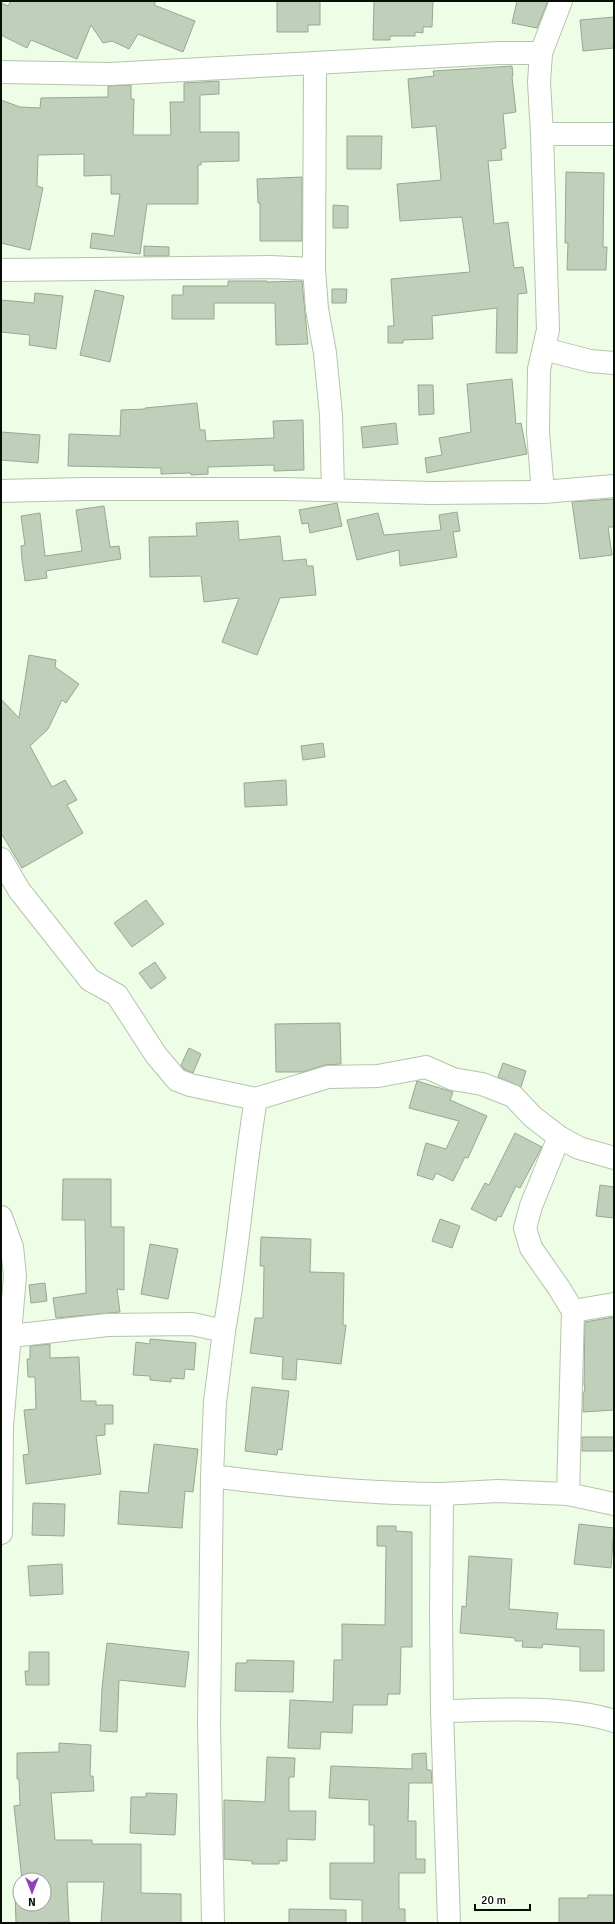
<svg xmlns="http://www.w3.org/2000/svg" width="615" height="1924" font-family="Signika,sans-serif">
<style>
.building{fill:#c0cfb9;stroke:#98a792}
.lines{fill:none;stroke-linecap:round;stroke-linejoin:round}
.street-casing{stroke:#b5c4ae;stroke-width:24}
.street{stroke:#fff;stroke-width:22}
</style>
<rect width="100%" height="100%" fill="#eefde6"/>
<g class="building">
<polygon points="11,1 156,1 154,5 195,21 183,52 138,34 129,49 112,41 103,43 91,25 77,59 31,40 27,48 1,35 1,3 8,6"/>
<polygon points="277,1 320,1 320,25 308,25 308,32 277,32"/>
<polygon points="374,1 433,1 432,27 423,27 423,33 415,32 415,36 390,36 390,40 373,40"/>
<polygon points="517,1 548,1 537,28 512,23"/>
<polygon points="614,17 614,48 583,51 580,20"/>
<polygon points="512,66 513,76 512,77 516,112 503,114 506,148 501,149 502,160 488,161 494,224 508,222 514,268 523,267 527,293 518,294 517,353 496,353 497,308 432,316 433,339 403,340 403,343 388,343 388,326 394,326 391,279 470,272 462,217 400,221 397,184 441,180 436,126 412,128 408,79 434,76 433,71"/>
<polygon points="219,81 219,94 200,95 200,132 239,132 239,161 201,162 201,165 198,165 198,204 147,204 140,254 90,248 92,233 114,236 120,194 111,194 111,175 84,176 84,154 38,155 37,186 43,188 30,250 1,243 1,100 20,107 40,108 41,98 108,97 108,86 131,85 131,99 134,99 133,135 171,135 170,102 184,102 184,83"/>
<polygon points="347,136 382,136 381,169 347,169"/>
<polygon points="566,172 604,173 603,247 607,247 606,270 567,270 568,243 565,243"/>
<polygon points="302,177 302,241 260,241 260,203 258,203 257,179"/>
<polygon points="333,205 348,206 348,228 333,228"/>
<polygon points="144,246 169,247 169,256 144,256"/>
<polygon points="228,281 267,281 267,282 302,281 308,344 276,345 275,303 214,303 214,319 172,319 172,295 183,295 183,286 228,286"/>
<polygon points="332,289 347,289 346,303 332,303"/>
<polygon points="95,290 124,296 110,362 80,355"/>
<polygon points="35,293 63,296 56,349 29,345 30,335 1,332 1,300 34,303"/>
<polygon points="512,379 516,424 521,423 527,454 427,473 425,458 442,455 439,438 471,432 467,384"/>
<polygon points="418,385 433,385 434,414 419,415"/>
<polygon points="197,403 200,430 205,430 206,441 274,438 273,421 303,420 304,470 274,471 274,465 208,467 208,474 191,475 191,473 161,474 161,468 68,466 69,434 120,436 121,410 145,409 145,408"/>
<polygon points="396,423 398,444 363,448 361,427"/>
<polygon points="1,432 40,435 38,463 1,460"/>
<polygon points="614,499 614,527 608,527 612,555 580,559 572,502"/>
<polygon points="337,503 342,526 310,533 308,523 302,524 299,510"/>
<polygon points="104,506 110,547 119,546 121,559 46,571 47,578 25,581 22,560 21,546 25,545 21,516 40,513 45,556 82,551 76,510"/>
<polygon points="457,512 460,531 453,532 457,557 400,566 399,550 357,560 347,520 378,513 384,535 441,530 439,515"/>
<polygon points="238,521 239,540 280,536 283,561 306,559 307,566 313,566 316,595 280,598 257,655 222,642 239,598 204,602 201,576 150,577 149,537 197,536 196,523"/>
<polygon points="29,655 56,660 55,667 79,684 66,703 62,700 48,729 30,746 52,787 65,780 77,800 67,805 83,833 22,868 1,833 1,699 19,718"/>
<polygon points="323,743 325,757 303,760 301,746"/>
<polygon points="286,780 287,805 245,807 244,783"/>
<polygon points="146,900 164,924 132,947 114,923"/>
<polygon points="155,962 166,978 151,989 139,973"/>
<polygon points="340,1023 341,1064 325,1065 303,1072 276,1072 275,1024"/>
<polygon points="189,1048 201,1054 193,1073 184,1069 181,1065"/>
<polygon points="503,1063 526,1071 521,1087 498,1077"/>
<polygon points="417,1081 453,1092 450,1100 487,1116 468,1158 465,1157 453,1181 436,1173 433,1180 417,1175 426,1143 446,1149 459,1121 409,1108"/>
<polygon points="515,1133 542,1147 520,1188 516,1186 501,1217 498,1216 496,1221 471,1209 485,1183 489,1185"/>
<polygon points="63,1179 111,1179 111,1227 124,1227 124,1290 117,1289 120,1312 56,1318 53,1298 86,1293 85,1220 62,1220"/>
<polygon points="600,1185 614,1187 614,1218 596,1216"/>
<polygon points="440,1219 460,1226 452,1248 432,1241"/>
<polygon points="261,1237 311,1239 310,1272 344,1273 343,1325 346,1325 341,1364 297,1359 296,1380 282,1379 283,1357 250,1353 255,1318 263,1318 264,1266 260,1266"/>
<polygon points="150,1244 178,1249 168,1299 141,1294"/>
<polygon points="45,1283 47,1301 31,1303 29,1285"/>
<polygon points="614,1317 614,1410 583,1412 583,1392 585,1392 584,1383 585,1322"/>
<polygon points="150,1339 196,1343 194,1370 185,1369 184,1379 171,1378 171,1382 150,1380 150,1376 133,1375 136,1342 150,1344"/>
<polygon points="50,1344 50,1358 79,1357 81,1401 96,1401 96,1405 113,1405 113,1424 105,1424 105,1435 96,1436 101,1474 26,1484 23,1455 29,1454 24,1410 36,1409 35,1377 28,1377 27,1359 30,1359 30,1346"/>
<polygon points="252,1387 289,1391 282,1450 278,1449 277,1455 245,1451"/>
<rect x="582" y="1437" width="32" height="14"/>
<polygon points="154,1444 198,1449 193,1492 185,1491 182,1528 118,1524 120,1491 148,1493"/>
<polygon points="33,1503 65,1504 64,1536 32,1535"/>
<polygon points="579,1524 614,1528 611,1568 574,1564"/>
<polygon points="377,1526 396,1526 396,1531 412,1532 412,1647 401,1647 400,1694 388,1694 387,1705 353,1705 352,1733 321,1732 320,1749 288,1748 290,1700 333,1702 334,1660 342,1660 342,1624 385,1625 386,1546 377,1546"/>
<polygon points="469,1556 512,1559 509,1609 558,1613 556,1629 604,1630 604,1671 580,1671 580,1647 543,1644 542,1648 522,1647 523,1641 515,1641 515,1638 460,1633 462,1606 466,1607"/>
<polygon points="62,1564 63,1594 30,1596 28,1566"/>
<polygon points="107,1643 189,1652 185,1687 119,1680 117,1732 100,1731 102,1688"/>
<polygon points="29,1652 49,1652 49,1685 26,1685 25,1671 29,1671"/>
<polygon points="247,1660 294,1661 293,1692 235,1691 236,1663 247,1663"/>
<polygon points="59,1743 91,1745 90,1776 93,1776 94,1791 51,1793 55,1840 92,1840 92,1844 141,1844 141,1893 181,1894 181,1923 101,1923 104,1882 67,1882 69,1922 16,1923 15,1892 20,1892 20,1904 44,1904 44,1880 22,1880 14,1806 20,1805 19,1779 17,1779 17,1753 59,1752"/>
<polygon points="426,1753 427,1770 431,1770 432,1783 409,1783 408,1821 416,1821 416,1859 425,1859 425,1873 399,1873 399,1909 405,1909 405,1923 362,1923 362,1900 330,1899 330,1863 374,1863 374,1825 369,1825 369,1800 329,1798 331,1766 412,1769 412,1754"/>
<polygon points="267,1757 295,1758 294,1777 289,1777 289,1811 316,1811 315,1840 287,1839 287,1861 279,1861 279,1864 252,1864 252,1861 224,1859 224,1800 265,1802"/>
<polygon points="146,1793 177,1794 175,1835 130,1833 131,1797 146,1797"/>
<polygon points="588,1895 614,1895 614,1923 559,1923 559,1898 588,1898"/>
<polygon points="289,1909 346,1910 346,1923 289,1923"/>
</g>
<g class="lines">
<g class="street-casing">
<g id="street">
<polyline points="541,53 561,1"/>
<polyline points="315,64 314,269 317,309 325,353 331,415 333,489"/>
<polyline points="1,72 110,74 499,53 541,53 539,82 542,134 614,134"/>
<polyline points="542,134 548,330 539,369 538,432 543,492 614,486"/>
<polyline points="1,270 270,267 314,269"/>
<polyline points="544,349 590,361 614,363"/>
<polyline points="1,491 82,489 286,489 431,493 543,492"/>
<polyline points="1,859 19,890 90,980 117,995 156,1055 177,1080 190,1085 256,1099"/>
<polyline points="559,1137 531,1206 525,1228 531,1248 559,1288 573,1311 568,1494"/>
<polyline points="1,1217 12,1247 15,1276 2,1426 1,1533"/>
<polyline points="573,1311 614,1304"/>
<path d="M 224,1331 C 238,1254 243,1176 256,1099 L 328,1077 L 378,1076 L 426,1067 L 453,1079 L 482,1084 L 513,1096 L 533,1117 L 559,1137 L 579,1148 L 614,1158"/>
<path d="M 11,1336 L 107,1325 L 192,1324 L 224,1331 L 215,1402 L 212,1476 C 289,1486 365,1494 442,1494 L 441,1611 L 442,1711 C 494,1710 564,1705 614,1721"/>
<polyline points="212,1476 209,1723 213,1923"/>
<polyline points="442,1494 498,1491 568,1494 614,1504"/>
<polyline points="442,1711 449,1923"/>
</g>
</g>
<use href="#street" class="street"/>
</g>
<rect width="615" height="1924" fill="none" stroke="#080d06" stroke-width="4"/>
<g transform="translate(32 1892) rotate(180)"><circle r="19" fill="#ffffff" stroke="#9c9e9b"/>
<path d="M0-3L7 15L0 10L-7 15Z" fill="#8d43b5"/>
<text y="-6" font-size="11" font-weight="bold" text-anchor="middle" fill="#080d06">N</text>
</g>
<path d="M475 1904v6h55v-6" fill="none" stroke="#080d06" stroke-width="2"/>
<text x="481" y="1904" font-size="12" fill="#080d06" stroke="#ffffff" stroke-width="3" paint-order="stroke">20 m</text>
</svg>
